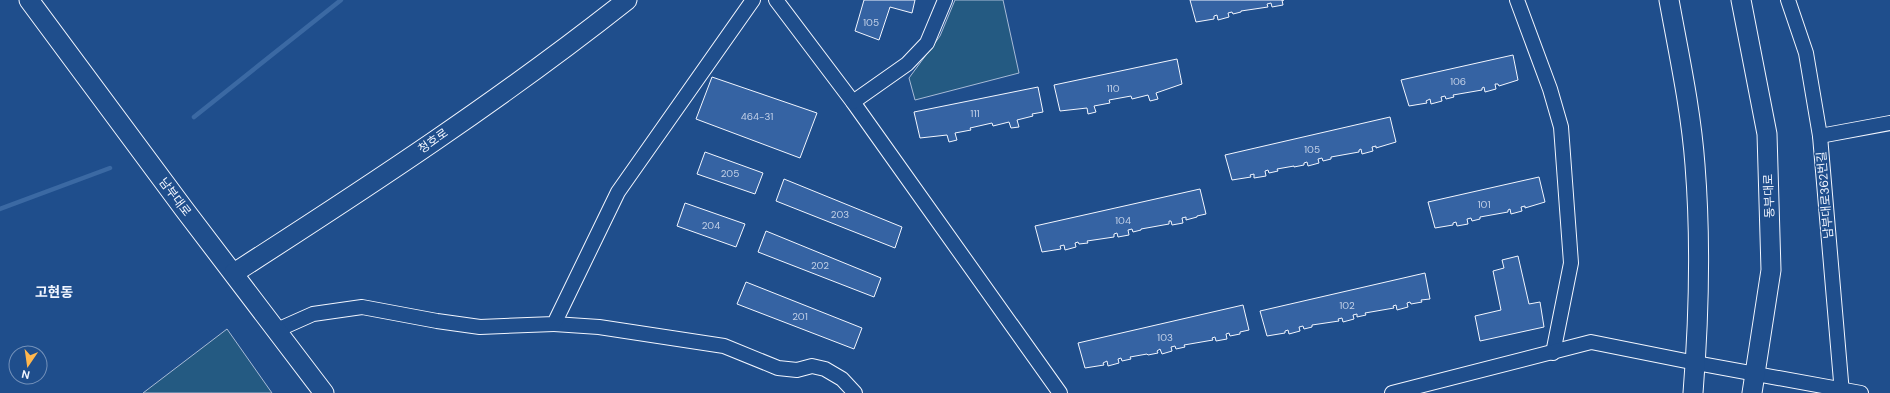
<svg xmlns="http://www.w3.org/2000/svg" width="1890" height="393" font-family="'DM Sans','Noto Sans KR',sans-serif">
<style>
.green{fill:#245a82;stroke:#a8bbd7}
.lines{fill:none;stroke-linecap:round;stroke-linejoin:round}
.stream{stroke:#3b69a3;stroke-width:4.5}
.building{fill:#3563a3;stroke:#f2f6ff}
.street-casing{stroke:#f2f6ff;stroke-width:16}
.secondary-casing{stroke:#f2f6ff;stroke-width:21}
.street{stroke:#1f4e8c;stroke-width:14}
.secondary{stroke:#1f4e8c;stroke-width:19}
.labels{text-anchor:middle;stroke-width:3;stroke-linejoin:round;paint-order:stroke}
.number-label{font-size:10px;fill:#c3d1e8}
.street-label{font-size:12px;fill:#f2f6ff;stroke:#1f4e8c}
.quarter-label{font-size:14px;font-weight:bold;fill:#f2f6ff;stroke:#1f4e8c}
</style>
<rect width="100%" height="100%" fill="#1f4e8c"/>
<g class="green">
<polygon points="955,0 1003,0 1019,73 915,100 909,78 940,36"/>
<polygon points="227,329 272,393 143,393"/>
</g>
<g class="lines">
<g class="stream">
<polyline points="194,117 341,0"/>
<polyline points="0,209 110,168"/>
</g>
</g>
<g class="building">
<polygon points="864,0 915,0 912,13 890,7 879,40 855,31"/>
<polygon points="1190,0 1284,0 1282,0 1283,5 1272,7 1271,3 1267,4 1268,7 1241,11 1241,12 1233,14 1232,12 1228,13 1229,17 1218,20 1217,15 1214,16 1214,19 1196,22"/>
<polygon points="1513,55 1518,80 1499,86 1498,84 1495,84 1496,89 1485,92 1484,87 1482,88 1482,90 1453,95 1454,97 1446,99 1445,96 1441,97 1442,101 1431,104 1430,99 1426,101 1427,103 1409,106 1401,80"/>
<polygon points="1177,59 1182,84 1156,93 1158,99 1150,101 1148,95 1132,99 1131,96 1109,100 1110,103 1094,106 1096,112 1088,114 1087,108 1060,111 1054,85"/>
<polygon points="712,77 817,113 800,158 696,119"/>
<polygon points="1038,87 1043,112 1032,114 1033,116 1017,120 1019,127 1011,128 1009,122 993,126 992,123 970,128 971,130 955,133 957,140 949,142 947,135 920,138 914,112"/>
<polygon points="1390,117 1396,142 1376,148 1376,146 1372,147 1373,151 1362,154 1361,149 1359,150 1359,152 1331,157 1331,159 1323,161 1322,158 1318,159 1319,163 1308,166 1307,162 1304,163 1304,165 1294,167 1294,166 1277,169 1278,171 1269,173 1268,170 1265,171 1266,176 1254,178 1254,174 1250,175 1251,177 1232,180 1225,155"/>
<polygon points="705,152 763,173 755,194 697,174"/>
<polygon points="1539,177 1545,202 1525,208 1525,206 1521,207 1522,211 1511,214 1510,209 1508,210 1508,212 1480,217 1480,219 1472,221 1471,218 1467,219 1468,224 1457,226 1456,222 1453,223 1453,225 1435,228 1428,202"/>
<polygon points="784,179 902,227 895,248 776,201"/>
<polygon points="1200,189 1206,214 1197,216 1197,217 1186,220 1186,217 1182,218 1183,223 1172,225 1171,221 1169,221 1169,224 1141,229 1141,230 1133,232 1132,229 1128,230 1129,235 1118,237 1117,233 1114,234 1114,237 1087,241 1088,243 1079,244 1078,242 1075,243 1076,247 1065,250 1064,245 1060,246 1061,249 1042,252 1035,226"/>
<polygon points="685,203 745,224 736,247 677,226"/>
<polygon points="766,231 881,278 874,297 758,252"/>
<polygon points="1518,256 1529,304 1540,302 1544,327 1480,341 1475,316 1501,310 1493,271 1504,268 1502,260"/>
<polygon points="1425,273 1430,299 1421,300 1422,302 1411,304 1410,302 1407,303 1408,307 1397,310 1396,305 1393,306 1394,308 1365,313 1366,315 1357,317 1357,314 1353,315 1354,319 1343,322 1342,318 1338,319 1339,321 1312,325 1312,327 1304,329 1303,326 1299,327 1300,331 1289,334 1288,330 1285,331 1285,333 1267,336 1260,311"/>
<polygon points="746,282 862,328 854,349 737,304"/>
<polygon points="1243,305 1249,330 1240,332 1240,334 1230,336 1229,333 1226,334 1227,339 1216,341 1215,337 1212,338 1213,340 1184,345 1185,347 1176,349 1175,346 1171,347 1172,351 1162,354 1160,349 1157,351 1158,353 1148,355 1147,354 1130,357 1131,359 1122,361 1121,358 1118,359 1119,363 1108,366 1107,361 1103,363 1104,365 1085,368 1078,343"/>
</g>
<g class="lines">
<g class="street-casing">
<g id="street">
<polyline points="776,0 853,102 1060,393"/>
<polyline points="1517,0 1550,89 1561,127 1571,263 1553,353"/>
<polyline points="1788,0 1806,53 1820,136 1842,393"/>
<polyline points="853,102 907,64 927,43 945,0"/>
<polyline points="1820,136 1890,123"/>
<polyline points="554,324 599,327 724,346 778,368 797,370 812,366 825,369 842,379 855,393"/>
<polyline points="277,330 313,314 362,307 437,321 480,327 554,324 618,192 753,0"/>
<polyline points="1392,393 1591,342 1696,363 1861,393"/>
</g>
</g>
<g class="secondary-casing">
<g id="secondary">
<polyline points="29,0 184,209 324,393"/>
<path d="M 1669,0 C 1679,55 1691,110 1695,165 C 1701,241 1699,318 1693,393"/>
<polyline points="1741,0 1767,134 1771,270 1752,393"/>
<path d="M 234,273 C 368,187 502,99 627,0"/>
</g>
</g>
<use href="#street" class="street"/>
<use href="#secondary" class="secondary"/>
</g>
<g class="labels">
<g class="number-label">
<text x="871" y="26">105</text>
<text x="1458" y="85">106</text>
<text x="1113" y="92">110</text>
<text x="975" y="117">111</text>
<text x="757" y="120">464-31</text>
<text x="1312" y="153">105</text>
<text x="730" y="177">205</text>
<text x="1484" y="208">101</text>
<text x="840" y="218">203</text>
<text x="1123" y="224">104</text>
<text x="711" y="229">204</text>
<text x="820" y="269">202</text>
<text x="1347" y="309">102</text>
<text x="800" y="320">201</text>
<text x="1165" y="341">103</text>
</g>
<g class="street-label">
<text transform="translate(433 141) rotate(-35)" y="4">청호로</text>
<text transform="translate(1825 195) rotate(-95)" y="4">남부대로362번길</text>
<text transform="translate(1769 196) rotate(-92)" y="4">동부대로</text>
<text transform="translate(175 197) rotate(53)" y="4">남부대로</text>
</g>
<g class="quarter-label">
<text x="54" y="297">고현동</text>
</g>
</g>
<g transform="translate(28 365) rotate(193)"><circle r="19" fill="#1f4e8c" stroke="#7391ba"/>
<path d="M0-3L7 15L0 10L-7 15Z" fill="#ffb74d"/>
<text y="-6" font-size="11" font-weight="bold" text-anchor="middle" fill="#f2f6ff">N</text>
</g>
</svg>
